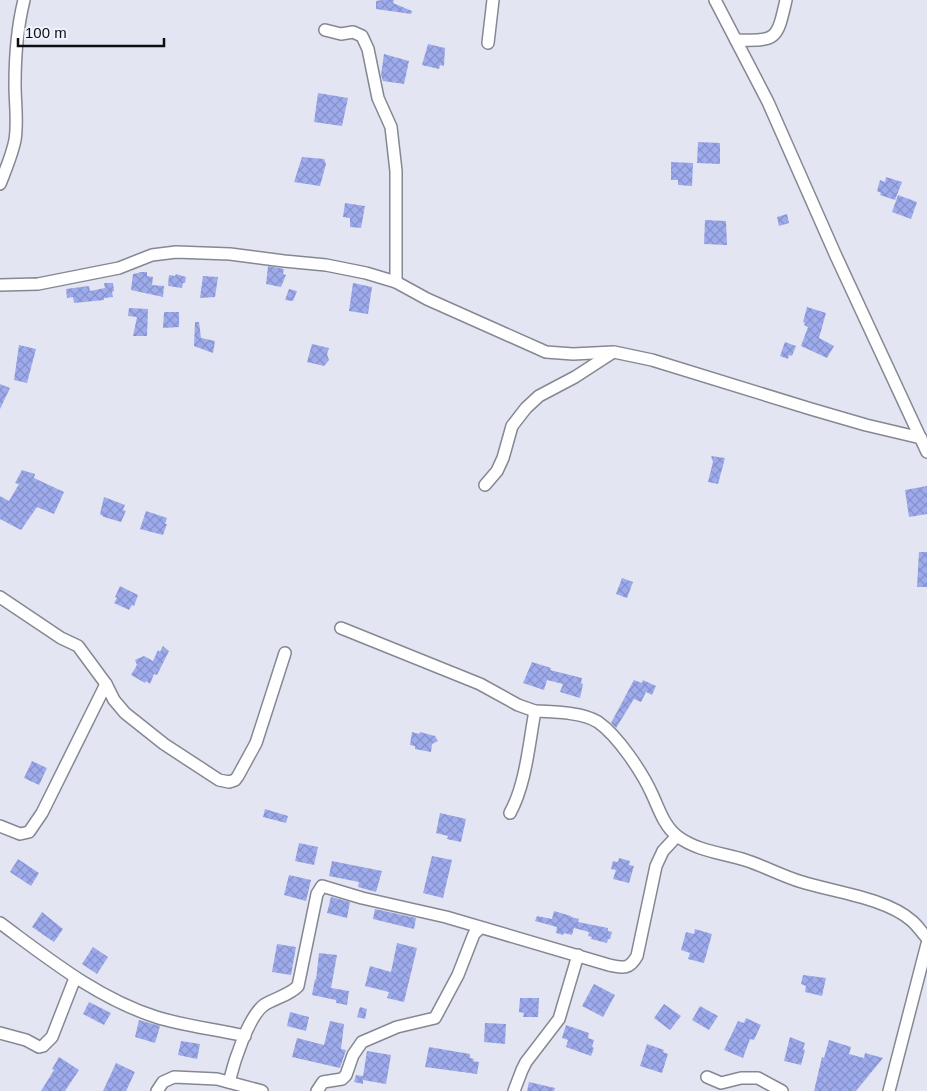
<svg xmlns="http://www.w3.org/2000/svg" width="927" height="1091" font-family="Arial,sans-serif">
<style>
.building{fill:url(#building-cross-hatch)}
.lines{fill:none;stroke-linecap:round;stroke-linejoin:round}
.minor-casing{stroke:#858892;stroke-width:14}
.minor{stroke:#fff;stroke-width:11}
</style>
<defs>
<pattern id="building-cross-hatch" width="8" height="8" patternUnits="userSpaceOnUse" patternTransform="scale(1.25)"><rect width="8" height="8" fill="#9daaec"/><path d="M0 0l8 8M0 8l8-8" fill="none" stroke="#8691c9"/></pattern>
</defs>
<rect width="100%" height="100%" fill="#e3e6f2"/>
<g class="building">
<polygon points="382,0 394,0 393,3 412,11 411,14 376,9 376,1"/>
<polygon points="428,44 445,48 444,66 440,65 439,69 422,65"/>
<polygon points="384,54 409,61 404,84 383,81 381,75"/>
<polygon points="318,93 348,98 342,126 314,122"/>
<polygon points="698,142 720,143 720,164 697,163"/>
<polygon points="302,157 324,159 326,164 320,186 294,182"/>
<polygon points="671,162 693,163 692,186 678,185 678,180 671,180"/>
<polygon points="886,177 902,182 895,200 880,195 881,193 877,191 880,180 885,182"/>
<polygon points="898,195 917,202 911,219 892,212"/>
<polygon points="345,203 365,206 361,228 350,227 350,218 343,217"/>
<polygon points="787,214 789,223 779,226 777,217"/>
<polygon points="705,220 726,221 727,245 704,244"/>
<polygon points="268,266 284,269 283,274 286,275 281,287 266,284"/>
<polygon points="139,272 147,272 147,276 153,277 152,285 164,286 163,297 131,290 133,274 139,273"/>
<polygon points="176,274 186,277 185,283 183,283 182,288 168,286 169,275 175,276"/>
<polygon points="203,276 218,277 215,297 200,298"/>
<polygon points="104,283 113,283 114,291 112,292 113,297 104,298 104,300 74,303 73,297 67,298 66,289 89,286 90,291 105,288"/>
<polygon points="353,283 372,287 368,314 349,311"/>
<polygon points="289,289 297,291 293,301 285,300"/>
<polygon points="807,307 826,313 819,338 834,346 827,358 801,346 808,327 804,325 805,323 803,322"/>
<polygon points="129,308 148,309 147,336 133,336 137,317 128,316"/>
<polygon points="164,312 179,312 179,327 163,328"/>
<polygon points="195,322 199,322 201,338 215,341 213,353 194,346"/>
<polygon points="785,342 796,346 792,356 789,355 788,359 780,356"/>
<polygon points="312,344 329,348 327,354 329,360 324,366 307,362"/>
<polygon points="19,345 36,349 27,383 14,380"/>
<polygon points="0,384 10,388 0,409"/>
<polygon points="711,456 725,458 718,484 708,482 713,462"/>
<polygon points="22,470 35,474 34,478 64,492 54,514 37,507 21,530 0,519 0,496 9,501 19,484 15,483"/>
<polygon points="927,486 927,514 909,517 905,490"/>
<polygon points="104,497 125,505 123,510 126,511 121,522 104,517 100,514"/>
<polygon points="146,511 167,518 165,524 167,524 163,535 140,529"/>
<polygon points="919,552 927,552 927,587 917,587"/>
<polygon points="622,578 633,582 627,598 616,594"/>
<polygon points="120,586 138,595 134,606 132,605 129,610 114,603 117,598 115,597"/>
<polygon points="163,646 169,651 157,675 154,674 150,684 146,681 145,683 131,675 137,665 135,660 144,656 153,661 158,650 160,652"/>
<polygon points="532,662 551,668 550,670 582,678 581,683 583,684 580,698 560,692 563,684 547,680 544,690 523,683"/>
<polygon points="634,680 642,683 643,680 656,686 652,695 646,692 641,702 634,699 616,728 611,723"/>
<polygon points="412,732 419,734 420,732 435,736 438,741 432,744 431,752 415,749 415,746 410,745"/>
<polygon points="32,761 47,768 39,785 24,778"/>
<polygon points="265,809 288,816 286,823 263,817"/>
<polygon points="440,813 466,819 461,842 447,839 448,836 436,833"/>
<polygon points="299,843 318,847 314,865 295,861"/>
<polygon points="432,856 452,860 443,898 423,893"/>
<polygon points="619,858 630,861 629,865 634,866 629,883 613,879 616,870 611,869 613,861 618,862"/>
<polygon points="18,859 39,873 31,886 10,872"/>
<polygon points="332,861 382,871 376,892 358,887 359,882 329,876"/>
<polygon points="289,875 311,880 306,901 284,895"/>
<polygon points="331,897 350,902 347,918 327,913"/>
<polygon points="375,909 416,918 414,929 373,919"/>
<polygon points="554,911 571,916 571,917 579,919 578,922 608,928 608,931 612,932 610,939 608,939 607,943 591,939 592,937 588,936 589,932 574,928 572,935 564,933 563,935 556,933 557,927 535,921 537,916 552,919"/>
<polygon points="42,912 63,929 54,942 32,927"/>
<polygon points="695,929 712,934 704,963 688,959 690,953 681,950 686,932 694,934"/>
<polygon points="397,943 417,948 404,1002 387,998 389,992 365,986 370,966 391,972"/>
<polygon points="277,944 296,947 291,975 272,972"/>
<polygon points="93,947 108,957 97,974 82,964"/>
<polygon points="319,953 337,955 331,988 349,991 347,1005 336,1003 336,1000 312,995 315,979 316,980"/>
<polygon points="803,975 826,978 822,996 805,992 806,986 801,984"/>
<polygon points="594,984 615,995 603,1017 582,1006"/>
<polygon points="520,998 539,998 538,1017 523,1017 524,1013 519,1012"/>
<polygon points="89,1002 111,1013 104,1025 83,1014"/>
<polygon points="664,1004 681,1016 670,1030 654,1018"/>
<polygon points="700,1006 718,1016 709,1030 692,1020"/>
<polygon points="360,1007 367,1009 365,1019 357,1017"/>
<polygon points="290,1012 309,1017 306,1031 287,1026"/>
<polygon points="746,1018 761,1025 754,1040 750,1039 743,1058 724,1050 738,1021 744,1023"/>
<polygon points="139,1020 160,1026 155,1043 135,1037"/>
<polygon points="330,1021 344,1024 341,1049 346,1050 340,1068 292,1057 297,1038 324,1045"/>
<polygon points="485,1023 506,1024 505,1044 484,1042"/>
<polygon points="566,1025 589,1033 588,1038 594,1040 592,1047 594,1048 591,1056 566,1047 568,1040 562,1038"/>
<polygon points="790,1037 805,1043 803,1049 805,1050 801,1065 784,1061"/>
<polygon points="829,1040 851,1047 849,1054 864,1058 865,1053 883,1058 856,1091 814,1091 822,1057 824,1058"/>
<polygon points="181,1041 200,1044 197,1059 178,1055"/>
<polygon points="647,1044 664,1050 663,1052 668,1054 662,1073 640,1066"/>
<polygon points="429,1047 470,1054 470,1058 474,1059 473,1061 479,1062 477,1074 425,1067"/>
<polygon points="367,1051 391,1055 386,1084 363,1080 363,1084 354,1082 356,1075 363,1076"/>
<polygon points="59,1057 79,1070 65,1091 41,1091 54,1070 52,1069"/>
<polygon points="116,1063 135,1072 126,1091 103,1091"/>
<polygon points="529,1082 555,1088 554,1091 527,1091"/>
</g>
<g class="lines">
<g class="minor-casing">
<g id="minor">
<polyline points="715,0 768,102 836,256 927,452"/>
<polyline points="325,30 341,34 353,32 362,36 368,49 378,98 391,127 396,171 396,282"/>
<path d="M 736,40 C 777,41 777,40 786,0"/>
<polyline points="488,43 493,0"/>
<path d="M 0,184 C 6,169 12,155 15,140 C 18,121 15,103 15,85 C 15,56 17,28 24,0"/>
<polyline points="0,285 38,284 119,268 152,255 176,252 230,254 284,261 326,265 366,273 396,282 427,299 546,352 573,354 614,352 652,360 811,409 866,425 921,438"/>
<polyline points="485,485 497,471 503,458 512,426 526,408 539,396 575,377 612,353"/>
<polyline points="0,597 61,638 78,646 106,684 114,700 125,713 164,744 219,780 229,782 235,780 238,776 256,743 285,653"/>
<polyline points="341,628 480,684 518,705 535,711"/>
<path d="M 510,813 C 526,784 529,743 535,711 C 553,712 582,712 598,722 C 618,736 642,772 652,794 C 659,809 664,826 677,836 C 697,851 722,853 745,860 C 764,866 782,876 802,882 C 834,892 886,898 912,921 C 918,926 922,933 927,938"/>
<polyline points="0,826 20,834 29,832 42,813 106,684"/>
<path d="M 0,923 C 49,959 97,998 156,1017 C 184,1026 216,1029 245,1036"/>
<polyline points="0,1033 26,1040 39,1047 43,1046 52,1037 75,978"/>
<polyline points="707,1077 721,1083 741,1078 758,1078 782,1091"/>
<path d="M 229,1082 C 234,1062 248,1017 264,1005 C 275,998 290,995 298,986 L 317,894 L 322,886 L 362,898 L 446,917 L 609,965 C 623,968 629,970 637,956 L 656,866 L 663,851 L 677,836"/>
<polyline points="157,1091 163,1082 174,1077 217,1079 262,1091"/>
<polyline points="317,1091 323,1082 342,1079 346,1075 353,1055 362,1042 397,1027 435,1018 458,975 474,934 480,928"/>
<polyline points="514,1091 522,1070 526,1062 559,1019 578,955"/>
<polyline points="889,1091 927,944"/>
</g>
</g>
<use href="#minor" class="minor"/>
</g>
<path d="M18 38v8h146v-8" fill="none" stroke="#0d0e11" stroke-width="2.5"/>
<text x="25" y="38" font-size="15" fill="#0d0e11" stroke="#f0f3ff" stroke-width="4" paint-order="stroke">100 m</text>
</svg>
